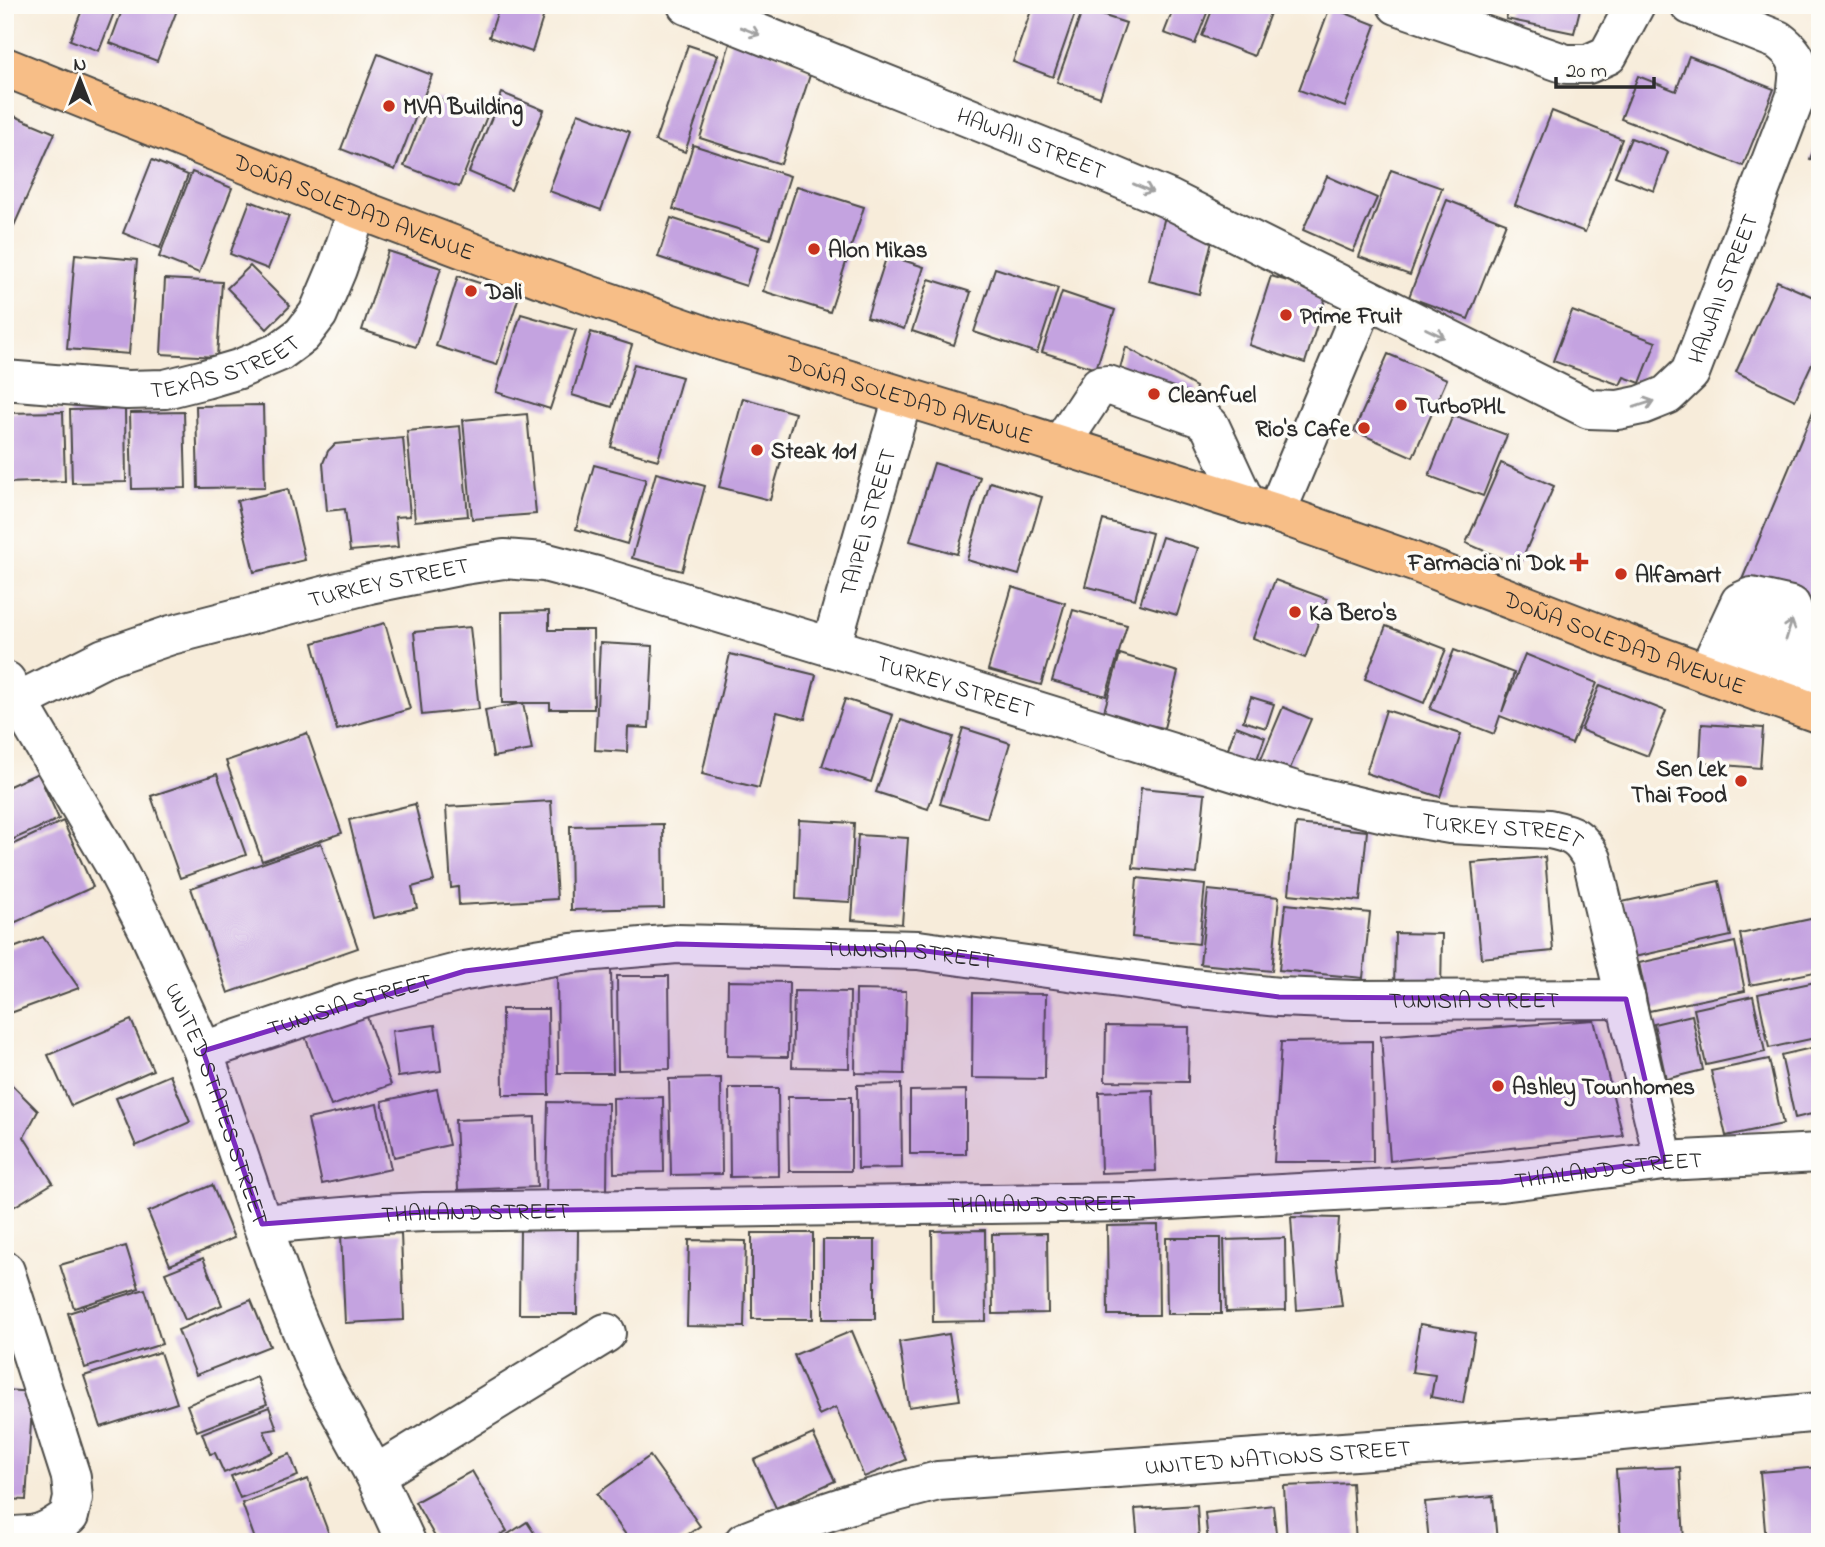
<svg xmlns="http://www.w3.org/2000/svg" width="1825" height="1547" font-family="'Indie Flower',sans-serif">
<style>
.building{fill:#c4a3e0}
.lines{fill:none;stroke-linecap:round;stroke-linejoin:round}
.minor-casing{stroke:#4a4845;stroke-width:42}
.major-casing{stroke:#4a4845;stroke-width:42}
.minor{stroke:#fff;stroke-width:38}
.major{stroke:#f7be87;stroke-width:38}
.oneway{stroke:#a0a0a0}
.marked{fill:#7b2cbf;fill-opacity:0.2;stroke:#7b2cbf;stroke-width:5;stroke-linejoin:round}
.poi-dot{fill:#c8321e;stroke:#fdfcf7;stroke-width:2.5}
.labels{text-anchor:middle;stroke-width:7;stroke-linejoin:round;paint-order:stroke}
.poi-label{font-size:23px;font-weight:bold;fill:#2b2b2b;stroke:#fdfcf7;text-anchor:start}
.street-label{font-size:23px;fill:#2b2b2b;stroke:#fdfcf7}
</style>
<rect width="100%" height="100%" fill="#fdfcf7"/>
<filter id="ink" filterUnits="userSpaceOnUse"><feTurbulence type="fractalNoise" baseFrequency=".0143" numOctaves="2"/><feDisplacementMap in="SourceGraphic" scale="14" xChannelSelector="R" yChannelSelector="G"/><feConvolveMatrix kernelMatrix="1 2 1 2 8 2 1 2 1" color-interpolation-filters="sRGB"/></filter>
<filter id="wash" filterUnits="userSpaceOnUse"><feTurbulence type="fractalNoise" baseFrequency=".00686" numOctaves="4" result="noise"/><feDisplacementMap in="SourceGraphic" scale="28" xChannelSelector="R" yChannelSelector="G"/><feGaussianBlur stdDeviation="1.57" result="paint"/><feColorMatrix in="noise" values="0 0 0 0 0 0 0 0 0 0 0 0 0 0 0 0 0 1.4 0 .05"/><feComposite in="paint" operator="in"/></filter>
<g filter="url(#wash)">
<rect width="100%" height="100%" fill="#f7ecda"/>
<g id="blocks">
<g class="building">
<polygon points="84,5 117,5 99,51 70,40"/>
<polygon points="124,5 179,5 157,61 110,43"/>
<polygon points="500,5 547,5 532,52 489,37"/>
<polygon points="1033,5 1078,5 1053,77 1013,62"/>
<polygon points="1175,5 1210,5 1195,44 1164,33"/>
<polygon points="1214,5 1273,5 1254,56 1202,36"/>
<polygon points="1510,5 1581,5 1574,33 1506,19"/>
<polygon points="1330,7 1376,25 1345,107 1299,90"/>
<polygon points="1083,9 1126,23 1100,97 1057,82"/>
<polygon points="733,34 811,72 781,164 700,138"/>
<polygon points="688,45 718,55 685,152 655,141"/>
<polygon points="378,54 432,75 395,170 341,149"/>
<polygon points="1689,56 1774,89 1743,166 1621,119 1638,76 1676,91"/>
<polygon points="502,93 544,110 511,190 469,172"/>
<polygon points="432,96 487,116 459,187 404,166"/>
<polygon points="1552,111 1622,139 1585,232 1515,205"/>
<polygon points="5,112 55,133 13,228 5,225"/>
<polygon points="578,113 630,132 601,210 549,191"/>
<polygon points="1820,134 1820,163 1810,159"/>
<polygon points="1631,138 1668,152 1654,191 1615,176"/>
<polygon points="693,145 790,176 770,239 673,209"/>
<polygon points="152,160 188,175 160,248 123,233"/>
<polygon points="1391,170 1442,188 1410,275 1359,257"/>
<polygon points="192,172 232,188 199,273 159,257"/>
<polygon points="1327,176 1377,198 1353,252 1303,230"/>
<polygon points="797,186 864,207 830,312 763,291"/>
<polygon points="1447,200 1506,223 1468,319 1409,297"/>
<polygon points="250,201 289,216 268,269 230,254"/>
<polygon points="1166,212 1216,224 1199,294 1149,281"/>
<polygon points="671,218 759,247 746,286 658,257"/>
<polygon points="388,251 441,268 416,347 362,330"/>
<polygon points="75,254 137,260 129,354 67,349"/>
<polygon points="887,255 924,267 904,329 867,317"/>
<polygon points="250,266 290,306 267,329 227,288"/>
<polygon points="995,268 1058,288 1037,353 974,332"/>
<polygon points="458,276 519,296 497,365 436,346"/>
<polygon points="1271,276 1327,293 1305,363 1249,345"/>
<polygon points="165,279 222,282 217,357 161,354"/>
<polygon points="929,279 971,292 954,345 912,331"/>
<polygon points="1777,281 1820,300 1820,346 1795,400 1736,372"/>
<polygon points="1062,292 1115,310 1096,369 1042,352"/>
<polygon points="1572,311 1656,342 1640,383 1624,377 1620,385 1553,361"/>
<polygon points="521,314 576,330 550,409 496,392"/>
<polygon points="591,332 632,345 612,407 572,395"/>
<polygon points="1126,347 1196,387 1187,429 1111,401"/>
<polygon points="1388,354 1447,379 1413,457 1354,431"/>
<polygon points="634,364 682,377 658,460 611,447"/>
<polygon points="1820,395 1820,611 1819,614 1741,582"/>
<polygon points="743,398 795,413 770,500 719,487"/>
<polygon points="263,405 265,487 198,488 196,406"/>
<polygon points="125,409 126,482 72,483 70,410"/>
<polygon points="63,412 65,481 5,483 5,413"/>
<polygon points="184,412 186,488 132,489 130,413"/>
<polygon points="527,414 536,514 472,519 463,420"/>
<polygon points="1453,415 1507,435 1483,496 1429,476"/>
<polygon points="460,426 468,516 415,521 407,431"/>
<polygon points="403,438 410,516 395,517 398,547 350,551 345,509 327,511 323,463 328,451 335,444"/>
<polygon points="934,463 980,477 957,554 910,541"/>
<polygon points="1501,463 1554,486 1519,566 1466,543"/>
<polygon points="594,465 646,479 627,544 576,529"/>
<polygon points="656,473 705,486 682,571 632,558"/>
<polygon points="990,482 1042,497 1019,575 967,560"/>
<polygon points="288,489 305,560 254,572 237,501"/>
<polygon points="1103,520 1152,533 1135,599 1085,586"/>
<polygon points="1162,537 1198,548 1177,615 1140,604"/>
<polygon points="1275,580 1327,599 1305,658 1253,638"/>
<polygon points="1012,587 1065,603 1041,685 988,670"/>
<polygon points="1073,610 1127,625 1106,696 1052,681"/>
<polygon points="549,611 549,630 593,630 594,709 550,709 550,703 502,703 501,612"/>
<polygon points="385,623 410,709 337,730 313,643"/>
<polygon points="1386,626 1446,649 1424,703 1365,679"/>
<polygon points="470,627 479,709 422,715 414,632"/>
<polygon points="600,643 653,646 649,728 628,727 627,752 595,750"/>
<polygon points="1454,650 1514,673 1502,712 1525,654 1597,683 1572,744 1500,716 1494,734 1430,709"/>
<polygon points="730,654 816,675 805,719 777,712 759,788 702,774"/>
<polygon points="1120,654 1178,672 1164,728 1103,715"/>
<polygon points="1600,685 1666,711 1648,756 1581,730"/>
<polygon points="1251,697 1274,704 1266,728 1243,721"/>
<polygon points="845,699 893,715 871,782 822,766"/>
<polygon points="523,703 532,750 493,757 485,710"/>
<polygon points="1283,707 1311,719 1287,776 1259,764"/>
<polygon points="1386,710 1461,734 1440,797 1366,773"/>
<polygon points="901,720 953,737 928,809 876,792"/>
<polygon points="1702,724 1763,728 1760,768 1700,763"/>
<polygon points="1236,726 1265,737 1253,770 1224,760"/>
<polygon points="963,728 1010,743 987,818 940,804"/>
<polygon points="307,733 342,833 262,861 226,761"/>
<polygon points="38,773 59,819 5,843 5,788"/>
<polygon points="217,774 246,855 180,878 151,796"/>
<polygon points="1141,788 1205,794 1197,874 1133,868"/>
<polygon points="551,801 557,899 459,905 458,887 451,888 446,807"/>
<polygon points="415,804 434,881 412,887 417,908 373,918 349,820"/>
<polygon points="799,820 854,823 850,902 796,899"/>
<polygon points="63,821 93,887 5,927 5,848"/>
<polygon points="663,824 664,908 571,910 570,826"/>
<polygon points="1296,824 1367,831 1360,901 1289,894"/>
<polygon points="858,835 908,838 902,924 852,920"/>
<polygon points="321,843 358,948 228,993 191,888"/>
<polygon points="1545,857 1553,951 1481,958 1472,863"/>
<polygon points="1137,878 1205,885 1199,944 1132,937"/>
<polygon points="1719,881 1731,936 1634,957 1622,902"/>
<polygon points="1208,890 1279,897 1272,971 1200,964"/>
<polygon points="1286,904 1370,913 1363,978 1279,970"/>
<polygon points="1820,917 1820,971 1750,985 1740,934"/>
<polygon points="1395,933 1442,934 1441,994 1394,993"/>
<polygon points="43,937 79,988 5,1015 5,951"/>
<polygon points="1735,942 1745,991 1649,1011 1639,963"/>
<polygon points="611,969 613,1073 558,1073 557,970"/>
<polygon points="617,976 669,976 670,1069 618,1070"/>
<polygon points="728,981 789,982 788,1057 727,1056"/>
<polygon points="1820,981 1820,1037 1769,1048 1758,994"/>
<polygon points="856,990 906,991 904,1074 855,1073"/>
<polygon points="794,991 850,992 849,1068 792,1067"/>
<polygon points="973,993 1046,994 1045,1079 972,1078"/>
<polygon points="1753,996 1765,1052 1706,1065 1694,1009"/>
<polygon points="502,1009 548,1009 549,1095 503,1095"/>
<polygon points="366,1014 391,1085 331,1106 305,1036"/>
<polygon points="1692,1015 1703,1070 1666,1079 1654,1024"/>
<polygon points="131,1020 153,1070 71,1106 48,1055"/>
<polygon points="1594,1020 1623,1136 1390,1161 1381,1036"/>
<polygon points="435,1025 441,1071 398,1077 392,1031"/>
<polygon points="1106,1026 1189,1027 1188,1082 1105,1081"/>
<polygon points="1372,1041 1373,1162 1274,1162 1281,1042"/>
<polygon points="1820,1046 1820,1112 1795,1118 1781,1055"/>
<polygon points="1769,1059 1783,1124 1726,1136 1711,1071"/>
<polygon points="170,1075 190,1122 136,1146 116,1098"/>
<polygon points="5,1078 38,1111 24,1137 53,1183 7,1211 5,1208"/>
<polygon points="721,1078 722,1174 671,1175 669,1079"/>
<polygon points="901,1084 902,1168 858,1169 857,1085"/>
<polygon points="729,1088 778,1088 779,1176 730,1177"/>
<polygon points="437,1089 449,1145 394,1157 382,1101"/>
<polygon points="966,1090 966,1154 910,1154 910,1091"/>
<polygon points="1153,1090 1156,1171 1101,1173 1099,1092"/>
<polygon points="663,1097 664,1172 614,1173 613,1098"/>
<polygon points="788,1097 851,1097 851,1171 789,1171"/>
<polygon points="548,1102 608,1103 607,1193 546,1192"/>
<polygon points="377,1104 391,1169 322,1184 308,1119"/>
<polygon points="535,1117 537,1187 458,1190 455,1120"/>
<polygon points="212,1185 234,1238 170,1265 148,1212"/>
<polygon points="1291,1217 1339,1218 1336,1260 1342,1306 1297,1310"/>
<polygon points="1158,1225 1159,1315 1108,1315 1107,1226"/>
<polygon points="520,1229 578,1230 577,1314 519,1314"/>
<polygon points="985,1230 986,1321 933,1322 932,1231"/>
<polygon points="401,1233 404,1320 345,1323 341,1235"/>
<rect x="752" y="1233" width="61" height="86"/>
<polygon points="1047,1233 1048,1313 993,1314 992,1234"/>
<polygon points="1166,1238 1221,1238 1221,1314 1167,1314"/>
<polygon points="1285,1238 1286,1310 1226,1312 1224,1240"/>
<polygon points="689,1240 746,1241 744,1327 687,1326"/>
<rect x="823" y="1240" width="52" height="79"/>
<polygon points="126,1246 139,1288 74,1308 60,1265"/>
<polygon points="203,1258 222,1305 185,1320 165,1273"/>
<polygon points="145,1289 162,1344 85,1368 68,1313"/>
<polygon points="251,1300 270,1346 196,1375 178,1330"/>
<polygon points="1420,1324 1475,1333 1463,1403 1431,1397 1435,1375 1412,1372"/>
<polygon points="852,1331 906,1460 864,1477 836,1407 819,1415 794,1355"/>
<polygon points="949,1334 960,1400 909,1407 899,1342"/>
<polygon points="160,1352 177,1403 101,1427 84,1376"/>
<polygon points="257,1377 267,1404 197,1431 187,1405"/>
<polygon points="5,1390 33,1392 26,1500 5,1499"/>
<polygon points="269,1407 277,1429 264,1431 273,1452 224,1473 215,1453 210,1454 202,1433"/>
<polygon points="813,1434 835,1481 776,1508 754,1460"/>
<polygon points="290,1454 298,1476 240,1498 231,1476"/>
<polygon points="650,1456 700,1526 677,1542 631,1542 597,1494"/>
<polygon points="1680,1467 1684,1542 1621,1542 1616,1470"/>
<polygon points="1820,1467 1820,1542 1766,1542 1760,1472"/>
<polygon points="472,1471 507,1531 487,1542 438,1542 415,1502"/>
<polygon points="308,1479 332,1542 256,1542 242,1503"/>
<polygon points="1352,1483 1356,1542 1287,1542 1284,1486"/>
<polygon points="1493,1496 1497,1542 1429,1542 1425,1502"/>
<polygon points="1197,1505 1199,1542 1138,1542 1135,1509"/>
<polygon points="1273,1505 1277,1542 1208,1542 1205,1513"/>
<polygon points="527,1522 540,1542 496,1542"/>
</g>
</g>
</g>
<g filter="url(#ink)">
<use href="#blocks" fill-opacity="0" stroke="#4a4845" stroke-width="2"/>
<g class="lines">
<g class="minor-casing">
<g id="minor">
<path id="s1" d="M 687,5 L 1083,163 L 1169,199 L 1589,409 L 1618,410 L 1642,405 L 1667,395 L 1690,373 L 1796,96 C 1800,67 1802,58 1778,40 L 1690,5"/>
<polyline points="1397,5 1566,64 1588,64 1608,55 1635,5"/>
<path id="s2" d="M 5,380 L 127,390 L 165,389 L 205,379 L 239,369 L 279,352 L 302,335 L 318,314 L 337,269 L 358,209"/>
<polyline points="1060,445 1099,386 1108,385 1201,418 1210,426 1246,504"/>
<polyline points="1276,513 1366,299"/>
<path id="s3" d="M 831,647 L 903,397"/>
<polyline points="1707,673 1740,602 1751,597 1791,606 1794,614 1769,696"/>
<path id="s4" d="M 6,681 L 114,864 L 147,928 L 203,1051 L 262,1224 L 291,1305 L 322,1379 L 375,1475 L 406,1542"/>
<polyline points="1739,685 1769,611"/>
<polyline points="1791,698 1820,630"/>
<path id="s5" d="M 19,701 L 104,658 L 171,635 L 370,584 L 464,565 L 504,559 L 544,562 L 597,576 L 831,647 L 1302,793 L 1385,813 L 1450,824 L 1549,829 C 1573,834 1580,837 1592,859 L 1664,1161"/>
<path id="s6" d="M 203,1051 L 364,997 L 465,971 L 572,953 L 677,944 L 918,950 L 1192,988 L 1279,997 L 1354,1000 L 1626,999"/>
<path id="s7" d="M 262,1224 L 379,1214 L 424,1212 L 1132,1202 L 1501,1182 L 1664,1161 L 1820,1153"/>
<path d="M 5,1271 L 71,1477 L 73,1498 L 69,1516 C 45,1535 36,1536 5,1536"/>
<polyline points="375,1475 606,1333"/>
<path id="s8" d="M 744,1542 L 785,1526 L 854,1503 L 938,1481 L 1591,1434 L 1820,1412"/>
</g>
</g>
<g class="major-casing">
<g id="major">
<path id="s9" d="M 5,67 L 358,209 L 540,278 L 715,339 L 984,421 L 1276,513 L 1414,562 L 1626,644 L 1820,714"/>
</g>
</g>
<use href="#minor" class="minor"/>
<use href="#major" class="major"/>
</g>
<defs><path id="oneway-shaft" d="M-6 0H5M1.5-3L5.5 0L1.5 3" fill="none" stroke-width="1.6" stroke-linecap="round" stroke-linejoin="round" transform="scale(1.75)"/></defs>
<g class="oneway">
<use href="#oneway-shaft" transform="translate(750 31) rotate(22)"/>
<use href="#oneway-shaft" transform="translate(1143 188) rotate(23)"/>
<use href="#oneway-shaft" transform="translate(1435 333) rotate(26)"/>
<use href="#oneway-shaft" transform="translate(1644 404) rotate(-18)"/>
<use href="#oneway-shaft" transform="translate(1789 630) rotate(-73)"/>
</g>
</g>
<path class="marked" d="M 677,944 L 918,950 L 1279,997 L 1626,999 L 1664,1161 L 1501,1182 L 1132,1202 L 424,1212 L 262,1224 L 203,1051 L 465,971 Z"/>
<g class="poi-dot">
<circle cx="389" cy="106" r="7"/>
<circle cx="814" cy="249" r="7"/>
<circle cx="471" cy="291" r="7"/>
<circle cx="1286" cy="315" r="7"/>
<circle cx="1154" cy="394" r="7"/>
<circle cx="1401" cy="405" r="7"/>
<circle cx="1364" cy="428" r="7"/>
<circle cx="757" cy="450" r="7"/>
<path d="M1575.5 551.5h7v7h7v7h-7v7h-7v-7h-7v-7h7z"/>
<circle cx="1621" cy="574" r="7"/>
<circle cx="1295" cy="612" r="7"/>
<circle cx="1741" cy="781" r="7"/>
<circle cx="1498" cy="1086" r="7"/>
</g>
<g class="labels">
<g class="poi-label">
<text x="403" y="114">MVA Building</text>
<text x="828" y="257">Alon Mikas</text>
<text x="485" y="299">Dali</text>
<text x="1300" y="323">Prime Fruit</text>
<text x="1168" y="402">Cleanfuel</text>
<text x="1415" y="413">TurboPHL</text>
<text x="1350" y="436" text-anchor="end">Rio's Cafe</text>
<text x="771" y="458">Steak 101</text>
<text x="1565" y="570" text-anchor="end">Farmacia ni Dok</text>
<text x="1635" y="582">Alfamart</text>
<text x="1309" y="620">Ka Bero's</text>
<text x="1727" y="776" text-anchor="end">Sen Lek<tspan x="1727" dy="26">Thai Food</tspan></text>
<text x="1512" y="1094">Ashley Townhomes</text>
</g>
<g class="street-label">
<text dy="8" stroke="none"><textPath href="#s1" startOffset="371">HAWAII STREET</textPath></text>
<text dy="8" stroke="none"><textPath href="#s9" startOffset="376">DOÑA SOLEDAD AVENUE</textPath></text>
<text dy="8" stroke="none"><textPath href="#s1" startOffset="1192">HAWAII STREET</textPath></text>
<text dy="8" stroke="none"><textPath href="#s2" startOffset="224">TEXAS STREET</textPath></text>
<text dy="8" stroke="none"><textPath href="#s9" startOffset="964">DOÑA SOLEDAD AVENUE</textPath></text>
<text dy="8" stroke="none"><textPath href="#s3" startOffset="130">TAIPEI STREET</textPath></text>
<text dy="8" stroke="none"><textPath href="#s5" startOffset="390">TURKEY STREET</textPath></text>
<text dy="8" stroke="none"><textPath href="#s9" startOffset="1720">DOÑA SOLEDAD AVENUE</textPath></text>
<text dy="8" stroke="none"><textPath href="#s5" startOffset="978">TURKEY STREET</textPath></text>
<text dy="8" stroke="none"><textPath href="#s5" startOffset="1545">TURKEY STREET</textPath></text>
<text dy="8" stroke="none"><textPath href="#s6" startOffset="721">TUNISIA STREET</textPath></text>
<text dy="8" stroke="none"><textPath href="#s6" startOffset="1288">TUNISIA STREET</textPath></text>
<text dy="8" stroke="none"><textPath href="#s6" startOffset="154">TUNISIA STREET</textPath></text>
<text dy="8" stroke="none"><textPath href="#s4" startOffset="474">UNITED STATES STREET</textPath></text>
<text dy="8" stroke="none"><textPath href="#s7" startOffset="1348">THAILAND STREET</textPath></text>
<text dy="8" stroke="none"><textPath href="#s7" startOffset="780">THAILAND STREET</textPath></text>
<text dy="8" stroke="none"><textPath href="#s7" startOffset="214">THAILAND STREET</textPath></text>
<text dy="8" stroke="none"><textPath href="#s8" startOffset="544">UNITED NATIONS STREET</textPath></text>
</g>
</g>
<rect width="1825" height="1547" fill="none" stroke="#fdfcf7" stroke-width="28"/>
<g transform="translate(80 80)" stroke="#fdfcf7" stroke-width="5" paint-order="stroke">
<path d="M0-5L12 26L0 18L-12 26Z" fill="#2b2b2b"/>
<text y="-10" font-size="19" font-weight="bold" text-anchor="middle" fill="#2b2b2b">N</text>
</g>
<path d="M1556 77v10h98v-10" fill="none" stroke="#2b2b2b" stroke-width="3.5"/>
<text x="1566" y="77" font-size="21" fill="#2b2b2b" stroke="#fdfcf7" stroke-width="5" paint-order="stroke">20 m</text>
</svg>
